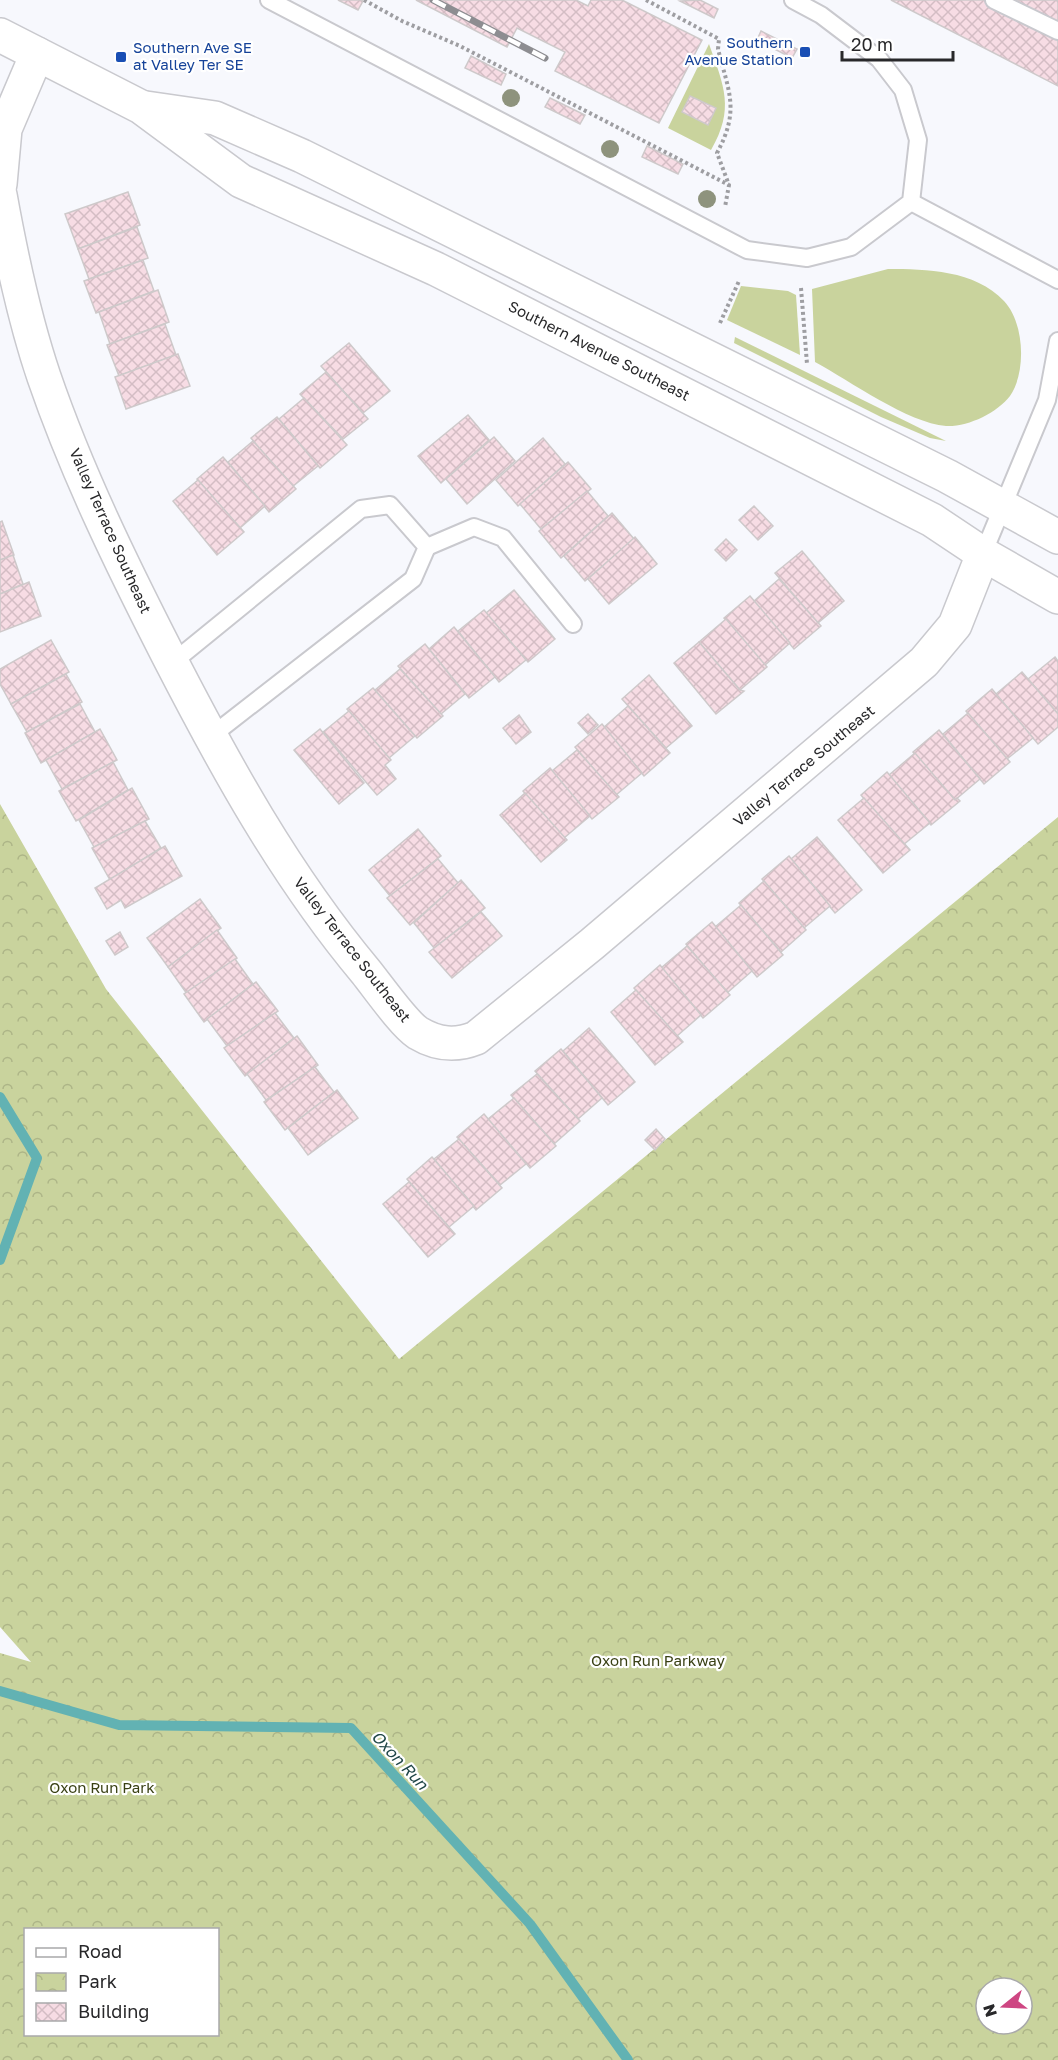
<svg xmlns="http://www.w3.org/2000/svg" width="1058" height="2060" font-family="'Golos Text',sans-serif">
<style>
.grass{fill:#c9d39d}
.park{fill:url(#park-crowns);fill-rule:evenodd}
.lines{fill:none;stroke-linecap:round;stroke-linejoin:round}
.stream{stroke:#62b2b3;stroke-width:10}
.building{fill:url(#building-cross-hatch);stroke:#cec9ca;stroke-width:1.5}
.lane-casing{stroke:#c9c9ce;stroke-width:20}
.street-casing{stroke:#c9c9ce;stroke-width:36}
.secondary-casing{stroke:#c9c9ce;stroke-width:36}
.path{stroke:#9e9ea2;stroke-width:4;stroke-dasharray:3 3;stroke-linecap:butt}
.lane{stroke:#fff;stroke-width:16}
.street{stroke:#fff;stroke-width:33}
.secondary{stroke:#fff;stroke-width:33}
.rail-casing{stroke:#8d8d91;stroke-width:7}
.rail{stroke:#fff;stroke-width:4.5;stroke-dasharray:14;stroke-linecap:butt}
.tree{fill:#8e937d}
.transit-dot{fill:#1a4fb4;stroke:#fff;stroke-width:2}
.labels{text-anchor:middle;stroke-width:4.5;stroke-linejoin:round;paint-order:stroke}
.transit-label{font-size:15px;fill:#164399;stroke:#fff;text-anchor:end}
.street-label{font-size:15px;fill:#28282a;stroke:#fff}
.park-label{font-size:15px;fill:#394014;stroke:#fff}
.water-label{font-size:16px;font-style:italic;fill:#214748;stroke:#fff}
</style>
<defs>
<pattern id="park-crowns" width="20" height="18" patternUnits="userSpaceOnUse" patternTransform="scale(1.5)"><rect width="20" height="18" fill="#c9d39d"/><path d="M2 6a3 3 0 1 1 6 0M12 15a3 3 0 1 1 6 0" fill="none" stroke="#adb587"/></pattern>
<pattern id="building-cross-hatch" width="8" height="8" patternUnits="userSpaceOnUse" patternTransform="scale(1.5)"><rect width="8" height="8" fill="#f7dce4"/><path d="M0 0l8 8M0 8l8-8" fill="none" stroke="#d4bdc4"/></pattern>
</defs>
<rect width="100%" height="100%" fill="#f7f8fd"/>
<g class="grass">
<path d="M 709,44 C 724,86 735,109 711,150 L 668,128 Z"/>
<path d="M 888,269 C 926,269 975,270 1004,301 C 1024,322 1027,371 1010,396 C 997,413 968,427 946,426 C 908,423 850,381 815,362 L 812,289 Z"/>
<polygon points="741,286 788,291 796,295 800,355 727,320"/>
<polygon points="735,337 946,441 930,438 881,417 734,343"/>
</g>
<path class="park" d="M 0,804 L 106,989 L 399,1359 L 1058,817 L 1058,2060 L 0,2060 L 0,1653 L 31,1662 L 0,1627 ZM 26,1930 L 218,1930 L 218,2034 L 26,2034 ZM 986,1988 L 1022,1988 L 1022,2024 L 986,2024 Z"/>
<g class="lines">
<g class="stream">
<polyline points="0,1097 37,1158 0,1260"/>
<polyline points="0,1691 119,1725 351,1728 530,1924 628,2060"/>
</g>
</g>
<g class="building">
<polygon points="338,0 361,0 363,1 358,10"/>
<polygon points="416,0 576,0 588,6 591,0 622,0 702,40 659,123 555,71 565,52 517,28 507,47"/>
<polygon points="700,0 718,9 714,18 680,1"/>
<polygon points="891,0 1058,0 1058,86"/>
<polygon points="761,31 797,49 792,58 757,40"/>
<polygon points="471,56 506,74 501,85 465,68"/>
<polygon points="690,96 716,108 708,125 682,112"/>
<polygon points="550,98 585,115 580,124 545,107"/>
<polygon points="647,146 683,164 678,174 642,157"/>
<polygon points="128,192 140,225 78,249 65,214"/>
<polygon points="137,227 148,258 89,279 78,249"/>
<polygon points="143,260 154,291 96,313 84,281"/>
<polygon points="158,290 169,322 110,344 99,312"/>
<polygon points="165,324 176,355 119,376 107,345"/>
<polygon points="349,343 390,391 363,413 321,366"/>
<polygon points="178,354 190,386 126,409 115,377"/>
<polygon points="326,372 368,419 343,439 300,394"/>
<polygon points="304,398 347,445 320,468 279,419"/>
<polygon points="468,415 489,440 441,483 418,456"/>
<polygon points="277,417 318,466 292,487 251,438"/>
<polygon points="494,437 515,461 467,504 446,479"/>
<polygon points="543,438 565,464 518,506 496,480"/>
<polygon points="253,441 296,489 269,512 228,462"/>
<polygon points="223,457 265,506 240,528 197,479"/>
<polygon points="568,462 591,489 541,529 520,504"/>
<polygon points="198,480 244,532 217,555 173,501"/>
<polygon points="587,491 608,516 561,558 539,531"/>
<polygon points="754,506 773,526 758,540 739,520"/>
<polygon points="612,513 634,539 585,581 564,556"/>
<polygon points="2,521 14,555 0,560 0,522"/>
<polygon points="635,537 657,564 609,604 588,579"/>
<polygon points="726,539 737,550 726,561 715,550"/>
<polygon points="802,551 844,601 818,623 775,573"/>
<polygon points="13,555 23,584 0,594 0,560"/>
<polygon points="779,579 821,626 794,649 754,601"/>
<polygon points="29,582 41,616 0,632 0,594"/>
<polygon points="514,590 555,639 528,662 486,613"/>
<polygon points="750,596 790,643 764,666 724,618"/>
<polygon points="484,610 526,660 499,682 458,631"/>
<polygon points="726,619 767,667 740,690 699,642"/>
<polygon points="454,627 495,677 469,698 429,649"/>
<polygon points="51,640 69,672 11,704 0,684 0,669"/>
<polygon points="699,642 740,690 744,691 716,714 674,663"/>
<polygon points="425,644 465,694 441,714 398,666"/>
<polygon points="1055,657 1058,661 1058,714 1028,679"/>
<polygon points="400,669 443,716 417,738 375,690"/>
<polygon points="1022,672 1058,714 1058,727 1038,744 996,694"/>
<polygon points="66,674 82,702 27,732 11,704"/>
<polygon points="649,675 692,726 666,748 622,699"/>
<polygon points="373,688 415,736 389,758 347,709"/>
<polygon points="992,689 1033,738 1007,759 966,711"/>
<polygon points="80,704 95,732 41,763 25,733"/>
<polygon points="628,706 670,753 644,776 603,728"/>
<polygon points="349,711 391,760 385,765 396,779 377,795 323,732"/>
<polygon points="968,713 1010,762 984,784 943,734"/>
<polygon points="588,714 598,725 588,734 578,723"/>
<polygon points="519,715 531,732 516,744 503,728"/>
<polygon points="602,724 642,773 616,795 575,747"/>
<polygon points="100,729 117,760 62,789 46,760"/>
<polygon points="320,729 364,783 339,804 294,750"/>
<polygon points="939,730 980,779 955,800 913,752"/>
<polygon points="577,750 619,797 592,819 552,771"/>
<polygon points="915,753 955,800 957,798 960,801 931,825 889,775"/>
<polygon points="113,762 128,790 76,821 59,791"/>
<polygon points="550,768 590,816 564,838 523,791"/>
<polygon points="887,772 930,823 903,845 861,795"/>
<polygon points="132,788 149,819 94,847 79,820"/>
<polygon points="525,793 567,840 541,862 500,815"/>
<polygon points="864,798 910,850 883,873 838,820"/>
<polygon points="145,821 161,848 110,880 92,848"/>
<polygon points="418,829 441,856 390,896 369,870"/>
<polygon points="817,837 862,890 835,913 791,859"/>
<polygon points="165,846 182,876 125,908 121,900 107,909 95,888"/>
<polygon points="789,856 830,906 804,928 762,879"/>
<polygon points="438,859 458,883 410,925 387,898"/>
<polygon points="461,880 485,908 434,948 414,923"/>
<polygon points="764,881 806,930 781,952 739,903"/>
<polygon points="200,899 221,928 168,967 147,938"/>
<polygon points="741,905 783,955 757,977 715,927"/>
<polygon points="481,912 502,936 452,978 429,952"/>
<polygon points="712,922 752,971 727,993 686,944"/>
<polygon points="217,930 237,958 187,994 168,967"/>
<polygon points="120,932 128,947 115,955 106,941"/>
<polygon points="687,946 730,995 703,1018 661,968"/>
<polygon points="235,959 253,984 204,1022 184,994"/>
<polygon points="660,965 701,1015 677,1036 634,988"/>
<polygon points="256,982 278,1011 227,1046 207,1019"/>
<polygon points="636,990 683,1042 655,1065 611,1012"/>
<polygon points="275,1013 294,1038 245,1076 224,1048"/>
<polygon points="589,1028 635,1082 608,1105 563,1051"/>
<polygon points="297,1036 318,1065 266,1100 247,1074"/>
<polygon points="561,1049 602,1098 578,1119 535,1071"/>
<polygon points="315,1067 334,1092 285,1130 264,1102"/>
<polygon points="537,1074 580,1121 554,1144 511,1095"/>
<polygon points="337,1090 358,1118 308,1155 288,1128"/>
<polygon points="514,1098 556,1146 530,1168 488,1119"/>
<polygon points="484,1114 526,1164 500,1185 457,1137"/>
<polygon points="656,1129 665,1139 655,1150 645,1140"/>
<polygon points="459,1139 502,1188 476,1210 434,1159"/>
<polygon points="432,1157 474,1206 449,1227 407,1179"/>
<polygon points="409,1182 455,1234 428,1257 383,1204"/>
</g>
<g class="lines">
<g class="lane-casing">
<g id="lane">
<polyline points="269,0 747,250 807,258 851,247 911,202 918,140 903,90 879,59 821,15 793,0"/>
<polyline points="994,0 1058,31"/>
<polyline points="911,202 1058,280"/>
<polyline points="427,547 474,527 503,538 573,624"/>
<polyline points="983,554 1047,400 1058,341"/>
<polyline points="172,663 361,509 390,505 427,547 413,579 210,737"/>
</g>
</g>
<g class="street-casing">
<g id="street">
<polyline points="0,184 5,129 37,54"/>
<path d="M 0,195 C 11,256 24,318 44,377 C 77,473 122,565 168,655 C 225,766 285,875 366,972 C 378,987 404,1024 418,1033 C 438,1045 456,1046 476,1038 L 592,944 L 924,662 L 955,625 L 983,554"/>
</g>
</g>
<g class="secondary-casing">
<g id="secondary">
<polyline points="0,35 141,107 241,181 436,269 932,520 983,554 1058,597"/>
<polyline points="146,108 215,118 302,156 947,476 1058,537"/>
</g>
</g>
<g class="path">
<polyline points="364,0 402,21 460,46 729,185"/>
<path d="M 646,0 L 719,39 L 718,49 C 729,93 740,110 717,153 L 729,185 L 725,207"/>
<polyline points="801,288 807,364"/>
<polyline points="720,323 739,281"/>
</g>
<use href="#lane" class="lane"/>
<use href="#street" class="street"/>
<use href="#secondary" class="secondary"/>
<g class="rail-casing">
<polyline id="rail" points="433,0 545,58"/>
</g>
<use href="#rail" class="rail"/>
</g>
<g class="tree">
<circle cx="511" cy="98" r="9"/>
<circle cx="610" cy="149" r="9"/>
<circle cx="707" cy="199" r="9"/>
</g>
<g class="transit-dot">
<rect x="799" y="46" width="12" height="12" rx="3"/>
<rect x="115" y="51" width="12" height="12" rx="3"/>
</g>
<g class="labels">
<g class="transit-label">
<text x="793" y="48">Southern<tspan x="793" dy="17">Avenue Station</tspan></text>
<text x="133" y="53" text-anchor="start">Southern Ave SE<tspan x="133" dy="17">at Valley Ter SE</tspan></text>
</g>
<g class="street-label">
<text transform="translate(599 351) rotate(27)" y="5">Southern Avenue Southeast</text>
<text transform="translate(110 531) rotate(66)" y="5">Valley Terrace Southeast</text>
<text transform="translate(804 766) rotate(-40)" y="5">Valley Terrace Southeast</text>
<text transform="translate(352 950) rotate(52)" y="5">Valley Terrace Southeast</text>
</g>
<g class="park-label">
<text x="658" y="1666">Oxon Run Parkway</text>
<text x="102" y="1793">Oxon Run Park</text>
</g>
<g class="water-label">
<text transform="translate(400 1760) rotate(47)" y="6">Oxon Run</text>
</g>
</g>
<rect x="24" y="1928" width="195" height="108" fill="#ffffff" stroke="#a9a9aa" stroke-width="1.5"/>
<rect x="36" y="1948" width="30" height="9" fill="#ffffff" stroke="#a9a9aa" stroke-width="1.5"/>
<text x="78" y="1958" font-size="18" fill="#28282a">Road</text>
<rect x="36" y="1973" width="30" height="18" fill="url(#park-crowns)" stroke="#a9a9aa" stroke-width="1.5"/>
<text x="78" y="1988" font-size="18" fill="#28282a">Park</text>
<rect x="36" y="2003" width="30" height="18" fill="url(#building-cross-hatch)" stroke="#a9a9aa" stroke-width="1.5"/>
<text x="78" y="2018" font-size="18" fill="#28282a">Building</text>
<g transform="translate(1004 2006) rotate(252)"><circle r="28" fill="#ffffff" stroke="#a9a9aa" stroke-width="1.5"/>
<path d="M0-4.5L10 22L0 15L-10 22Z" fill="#ce4682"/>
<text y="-9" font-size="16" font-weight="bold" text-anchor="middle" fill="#28282a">N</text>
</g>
<path d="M842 51v9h111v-9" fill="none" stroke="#28282a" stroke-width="3"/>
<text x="851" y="51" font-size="18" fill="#28282a" stroke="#ffffff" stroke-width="4.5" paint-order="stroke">20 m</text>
</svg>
